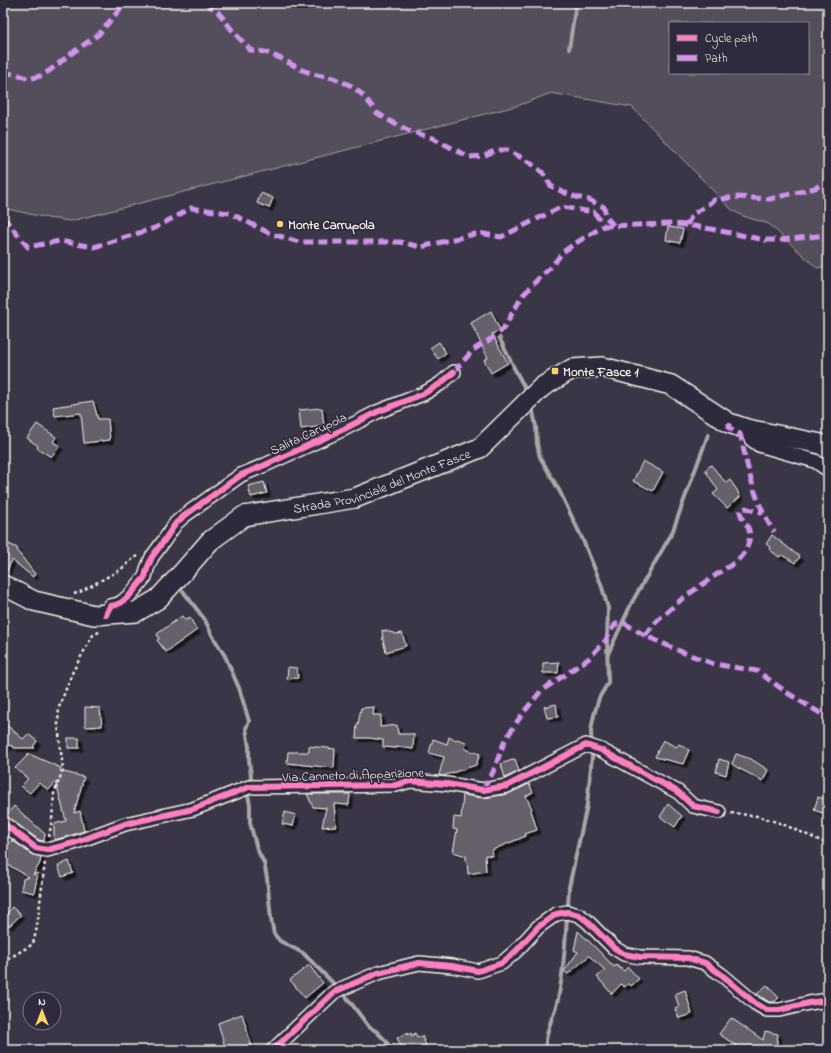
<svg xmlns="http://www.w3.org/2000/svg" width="831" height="1053" font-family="'Indie Flower',sans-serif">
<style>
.green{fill:#534e5c;stroke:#a4a0a2;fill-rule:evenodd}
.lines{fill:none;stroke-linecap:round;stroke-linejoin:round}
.stream{stroke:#aaa6a7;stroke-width:4}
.building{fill:#65616c;stroke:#f4f1e8;filter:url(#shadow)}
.street-casing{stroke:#f4f1e8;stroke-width:16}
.secondary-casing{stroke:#f4f1e8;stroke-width:22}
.path{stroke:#f4f1e8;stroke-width:2.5;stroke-dasharray:3 3;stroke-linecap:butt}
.street{stroke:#2f2a3d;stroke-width:13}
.secondary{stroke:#2f2a3d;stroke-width:19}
.quiet{stroke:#d193ec;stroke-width:5;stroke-dasharray:10 5;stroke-linecap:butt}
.cycleway-casing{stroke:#2f2a3d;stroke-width:8}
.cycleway{stroke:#ff80c0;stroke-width:6}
.poi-dot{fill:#ffd166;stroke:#2f2a3d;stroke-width:1.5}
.labels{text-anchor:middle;stroke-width:3.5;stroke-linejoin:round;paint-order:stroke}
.poi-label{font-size:13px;font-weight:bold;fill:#f4f1e8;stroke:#2f2a3d;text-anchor:start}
.street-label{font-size:13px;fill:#f4f1e8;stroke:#2f2a3d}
</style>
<defs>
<filter id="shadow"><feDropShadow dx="3.5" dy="3.5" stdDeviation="0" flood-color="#0009"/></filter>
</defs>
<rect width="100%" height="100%" fill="#3b3647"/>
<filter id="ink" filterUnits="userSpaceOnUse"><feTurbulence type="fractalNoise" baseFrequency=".025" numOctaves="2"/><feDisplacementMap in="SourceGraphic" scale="8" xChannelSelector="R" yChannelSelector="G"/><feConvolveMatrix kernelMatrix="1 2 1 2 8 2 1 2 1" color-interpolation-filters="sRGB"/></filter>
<g filter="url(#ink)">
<path class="green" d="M 3,3 L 828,3 L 828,266 L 817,268 L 769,224 L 743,216 L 732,210 L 632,107 L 551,93 L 520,105 L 71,221 L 48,218 L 3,208 ZM 670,23 L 808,23 L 808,73 L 670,73 Z"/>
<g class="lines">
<g class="stream">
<polyline points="569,49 576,3"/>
<polyline points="499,337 513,366 528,394"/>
<polyline points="532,406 536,427 537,444 540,457 560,492 582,538 601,584 608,608 607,638 608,683 599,698 594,715 591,730 592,757 587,805 569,887 568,906"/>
<polyline points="183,591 205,620 212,635 225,656 239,688 249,721 246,728 249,747 249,760 251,776 248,795 250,805 250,823 257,849 264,863 267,878 271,919 274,934 280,941 303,953 345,995 369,1027 376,1031 386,1041 391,1050"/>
<polyline points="608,654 632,602 672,533 708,435"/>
<polyline points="825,993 826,957 828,948"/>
<polyline points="825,1007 825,1036 827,1050"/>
<path d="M 546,1050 C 544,1033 554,1016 558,999 C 564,972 565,944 567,917"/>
</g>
</g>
<g class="building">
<polygon points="261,193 273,198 269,208 257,203"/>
<polygon points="668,227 683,229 680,243 666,240"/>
<polygon points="491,311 500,330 492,334 508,363 491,373 484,360 488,358 471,323"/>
<polygon points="439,342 446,353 438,359 430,348"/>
<polygon points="93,401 98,419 108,419 110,440 84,443 81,413 55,416 53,407"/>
<polygon points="322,408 324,426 301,429 299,410"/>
<polygon points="37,424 56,437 53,442 60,446 51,457 37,448 38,446 27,438"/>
<polygon points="643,461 663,472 653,491 633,481"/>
<polygon points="711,465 726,483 730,480 737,490 740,497 727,508 713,494 718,490 705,470"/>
<polygon points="264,482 267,493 251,497 248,486"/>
<polygon points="772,535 800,557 795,563 782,555 779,557 769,549 770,547 766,544"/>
<polygon points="3,544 7,547 9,544 17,548 18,552 35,574 33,577 12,560 5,575 3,574"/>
<polygon points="182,616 185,620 190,618 197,630 166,652 157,640 159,639 157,634"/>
<polygon points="382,630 397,634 402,633 406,646 386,652 383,640"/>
<polygon points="559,662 558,673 543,673 543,663"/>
<polygon points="288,667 297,668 298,678 287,679"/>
<polygon points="556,704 558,717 547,718 544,707"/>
<polygon points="85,707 100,708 102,726 85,727"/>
<polygon points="374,707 373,715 381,715 380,727 397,725 398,734 414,734 413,749 397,747 397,748 383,747 383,740 369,738 356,738 357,724 358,724 361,708"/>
<polygon points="3,722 23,739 28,734 37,741 33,747 35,748 15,748 10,745 3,751"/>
<polygon points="449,737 456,741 457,739 466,742 465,749 480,754 476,765 443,776 439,775 444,757 429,753 433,739 447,744"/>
<rect x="68" y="738" width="11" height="10"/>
<polygon points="663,740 676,747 679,744 689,750 683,764 655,757"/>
<polygon points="309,746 335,749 334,768 287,763 288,752 309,752"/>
<polygon points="29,754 61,768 60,771 84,777 74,813 80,811 84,831 72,835 54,840 54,824 66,821 56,782 49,790 39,783 30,793 21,786 28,779 15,768"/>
<polygon points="736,754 751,759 768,770 763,781 738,768 732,764"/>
<polygon points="515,759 519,771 505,778 501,764"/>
<polygon points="719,759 729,762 726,775 716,772"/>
<polygon points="529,784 533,792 526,796 532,809 531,810 537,830 525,834 526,836 492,850 493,856 485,855 486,871 468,874 467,861 466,861 466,856 453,852 457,830 453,829 454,817 461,818 463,795 484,798 508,794"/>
<polygon points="307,794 350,794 349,805 334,804 336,826 322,827 326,808 313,807"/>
<polygon points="818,797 828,800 828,815 814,810"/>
<polygon points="668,804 682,816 675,827 660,817"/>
<polygon points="14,806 45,834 44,841 39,840 6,816"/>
<polygon points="285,812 296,815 293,826 282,824"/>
<polygon points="12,840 31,854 41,857 40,863 33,875 38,873 34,893 21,890 23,879 29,877 3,862 3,852"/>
<polygon points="69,861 73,873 62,877 58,866"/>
<polygon points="12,907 21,915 9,926 3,920 3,918"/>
<polygon points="578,931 596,948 614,967 616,965 624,971 628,967 639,979 631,986 629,984 624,987 621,984 612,994 597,977 605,970 589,956 568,974 564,971 578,952 574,950"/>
<polygon points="309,965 323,983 305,998 290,980"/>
<polygon points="767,985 779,998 774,1002 769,1002 757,994"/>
<polygon points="685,990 692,1014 679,1018 675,1009 679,1007 675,994"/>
<polygon points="242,1014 252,1047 242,1050 226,1050 218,1023"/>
<polygon points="731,1018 763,1040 765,1031 778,1034 776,1050 742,1050 719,1034"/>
<polygon points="407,1033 408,1035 411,1033 412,1036 415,1033 418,1038 422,1036 427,1047 419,1050 403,1050 397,1038"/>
</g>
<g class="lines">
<g class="street-casing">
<g id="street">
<polyline points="747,429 751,439 759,445 815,461 828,470"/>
<polyline points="106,613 110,606 116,605 122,602 130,595 145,577 147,569 152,557 163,542 176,523 184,516 241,475 265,465 344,429 377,412 423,394 440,384 454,372"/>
<polyline points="3,823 36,848 47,850 74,843 125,824 193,809 249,787 396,785 410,781 447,784 483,790 507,786 586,745 601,750 678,792 693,806 719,812"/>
<polyline points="273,1050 334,992 378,973 419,963 452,966 478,971 502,963 516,951 538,927 556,914 567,912 579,915 587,921 613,947 624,954 640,957 688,958 705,963 722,975 755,1003 767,1010 779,1010 809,1003 828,1000"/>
</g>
</g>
<g class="secondary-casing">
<g id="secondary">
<path id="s1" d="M 3,585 L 34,601 L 94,615 L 136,612 L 158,599 L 183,572 L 210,541 L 244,516 L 355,498 L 480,448 L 542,387 L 572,369 L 602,367 L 671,385 L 729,423 L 747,429 L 821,444 L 828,449"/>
</g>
</g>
<g class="path">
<polyline points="74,594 80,592 87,588 120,570 134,558 138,556"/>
<polyline points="731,813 757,816 780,823 828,844"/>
<polyline points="49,837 52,820 54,793 63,770 58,725 59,707 73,671 93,635 101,631"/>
<polyline points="3,962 33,944 37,927 45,862"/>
</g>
<use href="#street" class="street"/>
<use href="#secondary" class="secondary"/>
<g class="quiet">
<polyline points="205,3 216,10 223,18 232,30 250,50 265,52 282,59 302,70 317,75 333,78 352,86 365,97 377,113 395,124 412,132 433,138 469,157 483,156 497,150 508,150 529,162 542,172 551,186 563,192 576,197 589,200 604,207 606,217 614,226"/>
<polyline points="3,73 16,74 29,79 40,76 49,71 72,53 99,34 125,3"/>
<polyline points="3,217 28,247 60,241 94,247 155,228 191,208 230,213 269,233 299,242 400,242 421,247 479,233 501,237 561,207 594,212 604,226"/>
<polyline points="687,225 692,215 714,200 736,197 770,199 815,188 828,181"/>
<polyline points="454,372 473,350 497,335 503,329 523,295 539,278 550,268 563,252 574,244 604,226 670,224 687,225 711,229 765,240 779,240 828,235"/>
<path d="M 729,423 L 729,428 L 740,434 L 741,437 C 748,471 755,502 774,532"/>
<path d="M 645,635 L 658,620 L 683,598 L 726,568 C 739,562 753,546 749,530 C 747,523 740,518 740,510 L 746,508 L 757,512 L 761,513 L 762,511"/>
<polyline points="483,790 493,772 505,740 523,713 541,691 588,659 606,640 610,631 616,624 624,623 646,636 682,652 714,664 757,671 789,694 828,718"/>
</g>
<g class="cycleway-casing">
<g id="cycleway">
<polyline points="106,615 110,606 116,605 122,602 130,595 145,577 147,569 152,557 163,542 176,523 184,516 241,475 265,465 344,429 377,412 423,394 440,384 454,372"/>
<polyline points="3,823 36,848 47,850 74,843 125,824 193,809 249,787 396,785 410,781 447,784 483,790 507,786 586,745 601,750 678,792 693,806 719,812"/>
<polyline points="273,1050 334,992 378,973 419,963 452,966 478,971 502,963 516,951 538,927 556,914 567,912 579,915 587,921 613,947 624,954 640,957 688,958 705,963 722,975 755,1003 767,1010 779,1010 809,1003 828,1000"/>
</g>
</g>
<use href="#cycleway" class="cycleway"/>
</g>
</g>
<g class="poi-dot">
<circle cx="280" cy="224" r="4"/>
<rect x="551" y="367" width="8" height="8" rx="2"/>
</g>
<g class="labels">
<g class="poi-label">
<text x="288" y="229">Monte Carrupola</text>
<text x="563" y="376">Monte Fasce 1</text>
</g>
<g class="street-label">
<text transform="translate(308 433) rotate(-25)" y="5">Salita Carupola</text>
<text dy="5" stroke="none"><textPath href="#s1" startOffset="427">Strada Provinciale del Monte Fasce</textPath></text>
<text transform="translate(353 774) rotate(-2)" y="5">Via Canneto di Apparizione</text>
</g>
</g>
<rect width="831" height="1053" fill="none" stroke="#2f2a3d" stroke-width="16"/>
<rect x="8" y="8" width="815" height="1037" fill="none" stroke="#f4f1e8" stroke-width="1.5" filter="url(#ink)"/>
<rect x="669" y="22" width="140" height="52" fill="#2f2a3d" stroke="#7e7a81"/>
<rect x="677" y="35" width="20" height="6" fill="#ff80c0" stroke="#7e7a81"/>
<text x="705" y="42" font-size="12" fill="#f4f1e8">Cycle path</text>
<rect x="677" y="55" width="20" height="6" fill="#d193ec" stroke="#7e7a81"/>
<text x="705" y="62" font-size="12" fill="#f4f1e8">Path</text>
<g transform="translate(42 1011)"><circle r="19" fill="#2f2a3d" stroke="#7e7a81"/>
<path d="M0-3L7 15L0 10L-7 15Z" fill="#ffd166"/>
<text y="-6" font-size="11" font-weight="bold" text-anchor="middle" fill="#f4f1e8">N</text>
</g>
</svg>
